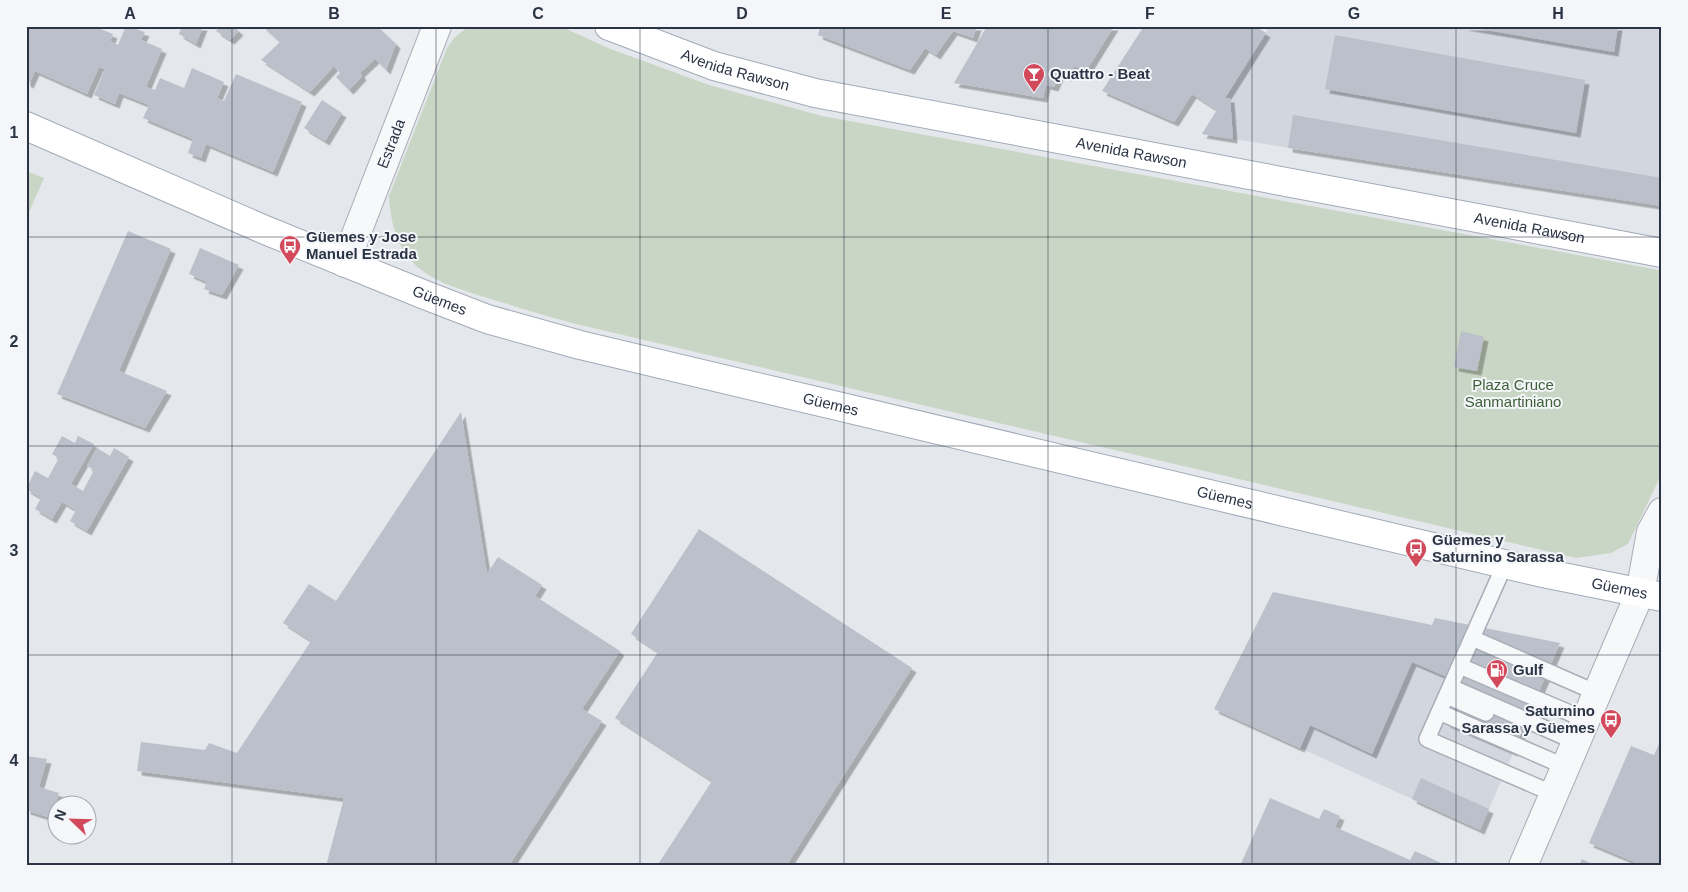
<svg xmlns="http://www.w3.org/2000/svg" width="1688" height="892" font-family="Helvetica,sans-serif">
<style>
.built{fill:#d2d6de}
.green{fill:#c9d6c5}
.building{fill:#bbc0ca;filter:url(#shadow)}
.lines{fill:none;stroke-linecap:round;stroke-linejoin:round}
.lane-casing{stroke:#a9aeb7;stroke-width:18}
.street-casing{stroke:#a9aeb7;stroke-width:30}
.primary-casing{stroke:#a3abb8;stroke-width:30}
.lane{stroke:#f7f8fa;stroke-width:15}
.street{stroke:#f7f8fa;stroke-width:28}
.primary{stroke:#fff;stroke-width:28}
.grid{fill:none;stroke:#2b3445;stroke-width:1;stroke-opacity:0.55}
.labels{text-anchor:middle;stroke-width:4;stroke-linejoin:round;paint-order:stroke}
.street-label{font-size:15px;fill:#2b3445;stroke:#f4f6f9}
.poi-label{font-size:15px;font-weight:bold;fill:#2b3445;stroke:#f4f6f9;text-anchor:start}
.park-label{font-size:15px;fill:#3f6138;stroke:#f4f6f9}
.neatline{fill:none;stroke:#2b3445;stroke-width:2}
.grid-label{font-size:16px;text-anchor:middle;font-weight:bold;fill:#2b3445}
</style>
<defs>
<filter id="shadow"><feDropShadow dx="4.5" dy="4.5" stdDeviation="0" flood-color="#0004"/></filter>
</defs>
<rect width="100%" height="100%" fill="#e4e7ec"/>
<g class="built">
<polygon points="1270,26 1662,26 1662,206 1202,134"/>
<polygon points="1361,611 1547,674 1480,830 1300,748"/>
</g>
<g class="green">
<path d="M 469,26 L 560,26 L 608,48 L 709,85 L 822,116 L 1659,270 L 1662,272 L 1662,473 L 1628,544 L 1611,553 L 1576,558 L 576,324 C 546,316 517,307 488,298 C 428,280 393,267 389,196 L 447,48 L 454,38 Z"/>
<polygon points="26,171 44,178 26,219"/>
</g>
<g class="building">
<polygon points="26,26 93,26 113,34 110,41 118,45 126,26 145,32 141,40 162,49 146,87 155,90 160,78 184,88 192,68 224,82 217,98 224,101 236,74 302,102 273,172 206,144 201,158 188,153 193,139 143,118 149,105 119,93 115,104 94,95 105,69 99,67 87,94 35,71 29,84 26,82"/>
<polygon points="182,26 203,26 196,44 179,34"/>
<polygon points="221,26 233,26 239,31 230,40 216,31"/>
<polygon points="262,26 377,26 396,44 386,70 375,59 360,73 362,76 349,90 336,77 340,73 334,66 310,92 261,60 280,42"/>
<polygon points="817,26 977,26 973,38 953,31 936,55 925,48 910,70 818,35 820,28"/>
<polygon points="987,26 1114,26 1086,71 1074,66 1067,77 1060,73 1054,87 1046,85 1043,98 954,83"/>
<polygon points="1144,26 1255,26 1266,33 1225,98 1230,98 1233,139 1202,134 1217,110 1192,94 1174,122 1102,91"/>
<polygon points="1463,26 1618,26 1614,52"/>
<polygon points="1335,35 1585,80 1576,133 1325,89"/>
<polygon points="322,100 342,113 325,141 304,128"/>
<polygon points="1293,115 1662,178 1662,206 1288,148"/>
<polygon points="128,231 171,249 119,371 167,391 145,428 57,394"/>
<polygon points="200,248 239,265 222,295 204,289 207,282 189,274"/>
<polygon points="1461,331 1484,337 1477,371 1454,367"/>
<polygon points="461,412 487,574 498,557 542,585 535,596 620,651 582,709 602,721 510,864 513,866 326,866 344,798 137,771 141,742 205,750 209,743 237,753 311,641 283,623 309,584 336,601"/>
<polygon points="62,436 75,443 78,436 94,444 71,484 83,491 94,470 87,466 97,448 110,456 114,448 129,457 87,531 70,521 76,510 62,502 52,519 35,509 41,498 26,489 35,471 48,478 59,458 52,454"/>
<polygon points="699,529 912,668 786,866 657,866 712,781 615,718 658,652 631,634"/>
<polygon points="1273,592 1432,625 1435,618 1560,643 1513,752 1446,723 1463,684 1412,662 1372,754 1310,725 1300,748 1214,709"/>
<polygon points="1662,737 1662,866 1644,866 1589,843 1631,746 1654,755"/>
<polygon points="26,756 47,759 39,787 59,793 51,818 26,810"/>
<polygon points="1421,778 1489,809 1480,830 1412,799"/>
<polygon points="1270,798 1319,819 1324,809 1340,816 1335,827 1410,860 1415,851 1448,866 1240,866"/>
<polygon points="1582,859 1596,866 1579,866"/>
</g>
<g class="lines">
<g class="lane-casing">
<g id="lane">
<polyline points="1505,564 1427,739 1554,794"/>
<polyline points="1472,638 1597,693"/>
<polyline points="1460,666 1586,720"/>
<polyline points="1451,687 1576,742"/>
<polyline points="1447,696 1486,713"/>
<polyline points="1439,712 1566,767"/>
</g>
</g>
<g class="street-casing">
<g id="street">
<path id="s1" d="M 345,263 L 437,26"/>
<polyline points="1523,866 1640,593 1651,532 1662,512"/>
</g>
</g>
<g class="primary-casing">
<g id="primary">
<path id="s2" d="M 609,26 L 714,66 L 815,93 L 1662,253"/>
<path id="s3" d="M 26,126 L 265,230 L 425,295 L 487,319 L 580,345 L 1538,572 L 1662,597"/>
</g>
</g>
<use href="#lane" class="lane"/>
<use href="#street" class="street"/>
<use href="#primary" class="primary"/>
</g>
<path class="grid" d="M 232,26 L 232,866M 436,26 L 436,866M 640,26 L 640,866M 844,26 L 844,866M 1048,26 L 1048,866M 1252,26 L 1252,866M 1456,26 L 1456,866M 26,237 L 1662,237M 26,446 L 1662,446M 26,655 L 1662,655"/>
<defs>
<g id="bar-pin" transform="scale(1.125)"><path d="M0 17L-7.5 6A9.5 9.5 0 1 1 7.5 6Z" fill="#d1495b" stroke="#f4f6f9"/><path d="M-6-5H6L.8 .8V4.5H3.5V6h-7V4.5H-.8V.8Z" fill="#fff"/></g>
<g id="bus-pin" transform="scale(1.125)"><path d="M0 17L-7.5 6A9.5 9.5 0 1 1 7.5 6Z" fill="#d1495b" stroke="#f4f6f9"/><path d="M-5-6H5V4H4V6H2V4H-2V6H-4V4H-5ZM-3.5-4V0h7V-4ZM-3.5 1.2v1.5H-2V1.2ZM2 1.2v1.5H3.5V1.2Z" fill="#fff"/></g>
<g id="fuel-pin" transform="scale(1.125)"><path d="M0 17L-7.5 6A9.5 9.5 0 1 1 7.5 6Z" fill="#d1495b" stroke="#f4f6f9"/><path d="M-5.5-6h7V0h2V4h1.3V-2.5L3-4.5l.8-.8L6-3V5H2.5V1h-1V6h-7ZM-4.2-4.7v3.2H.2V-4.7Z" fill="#fff"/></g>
</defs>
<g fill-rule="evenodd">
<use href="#bar-pin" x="1034" y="74"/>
<use href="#bus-pin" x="290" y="246"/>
<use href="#bus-pin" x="1416" y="549"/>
<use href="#fuel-pin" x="1497" y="670"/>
<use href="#bus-pin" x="1611" y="720"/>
</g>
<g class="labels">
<g class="street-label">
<text dy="5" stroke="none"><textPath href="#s2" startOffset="134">Avenida Rawson</textPath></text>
<text dy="5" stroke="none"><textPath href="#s1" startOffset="128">Estrada</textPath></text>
<text dy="5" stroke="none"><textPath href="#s2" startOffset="539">Avenida Rawson</textPath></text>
<text dy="5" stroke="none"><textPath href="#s2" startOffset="944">Avenida Rawson</textPath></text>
<text dy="5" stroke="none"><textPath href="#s3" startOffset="449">Güemes</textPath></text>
<text dy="5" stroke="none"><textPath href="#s3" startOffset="854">Güemes</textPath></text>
<text dy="5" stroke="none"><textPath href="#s3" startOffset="1259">Güemes</textPath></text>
<text dy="5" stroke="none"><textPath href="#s3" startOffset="1664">Güemes</textPath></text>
</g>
<g class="poi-label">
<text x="1050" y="79">Quattro - Beat</text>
<text x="306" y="242">Güemes y Jose<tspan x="306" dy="17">Manuel Estrada</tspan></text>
<text x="1432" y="545">Güemes y<tspan x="1432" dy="17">Saturnino Sarassa</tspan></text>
<text x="1513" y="675">Gulf</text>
<text x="1595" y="716" text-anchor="end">Saturnino<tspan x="1595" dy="17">Sarassa y Güemes</tspan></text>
</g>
<g class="park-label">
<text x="1513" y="390">Plaza Cruce<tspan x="1513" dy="17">Sanmartiniano</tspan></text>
</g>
</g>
<rect width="1688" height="892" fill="none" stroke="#f4f6f9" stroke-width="55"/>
<g transform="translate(72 820) rotate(293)"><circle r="24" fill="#f4f6f9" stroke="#a4a8b1"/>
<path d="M0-4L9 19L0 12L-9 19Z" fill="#d1495b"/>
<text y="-8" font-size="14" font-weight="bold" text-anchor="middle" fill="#2b3445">N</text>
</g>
<rect x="28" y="28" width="1632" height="836" class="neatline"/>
<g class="grid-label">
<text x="130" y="19">A</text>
<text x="334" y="19">B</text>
<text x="538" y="19">C</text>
<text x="742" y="19">D</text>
<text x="946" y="19">E</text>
<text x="1150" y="19">F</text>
<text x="1354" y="19">G</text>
<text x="1558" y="19">H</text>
<text x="14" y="138">1</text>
<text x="14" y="347">2</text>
<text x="14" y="556">3</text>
<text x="14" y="766">4</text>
</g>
</svg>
